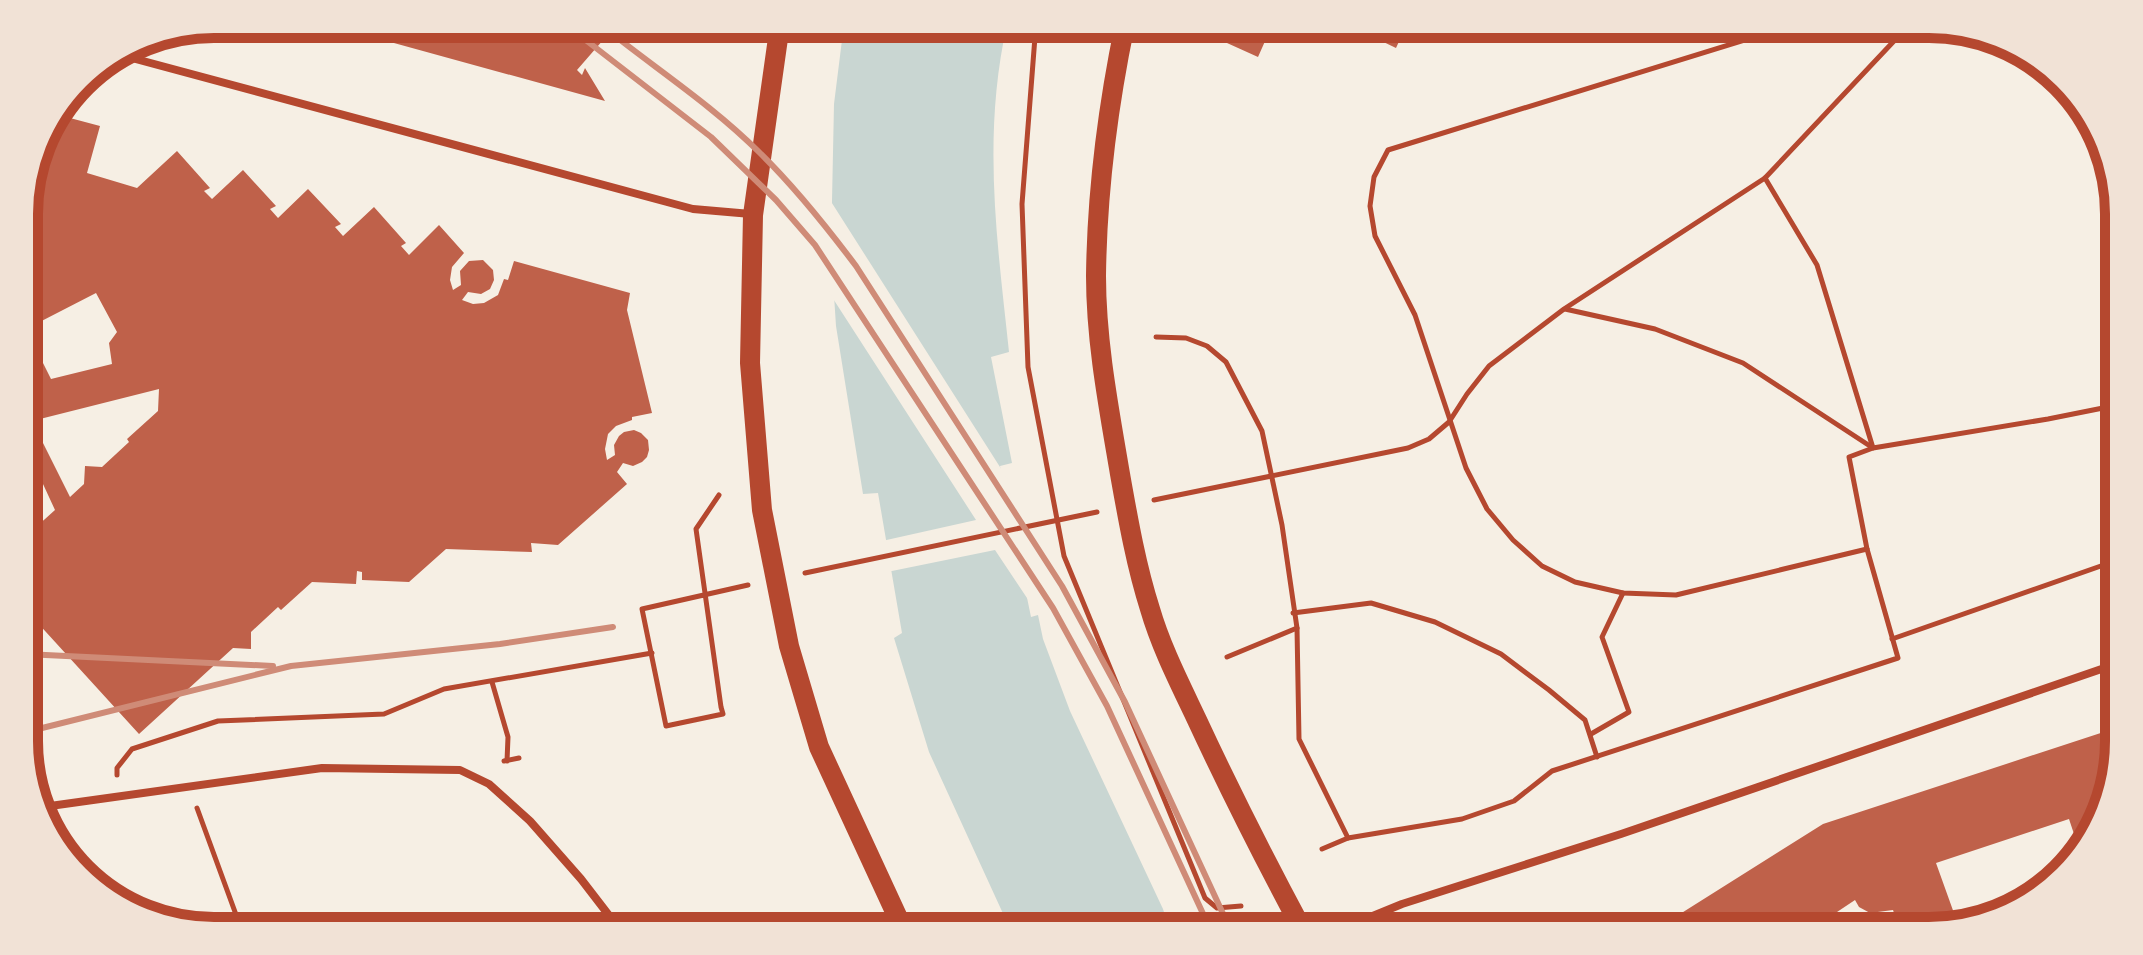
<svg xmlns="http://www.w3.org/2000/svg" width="2143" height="955" font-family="Barlow,sans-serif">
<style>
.water{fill:#c9d6d2}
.pier{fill:#f6efe4}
.building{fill:#bf614a;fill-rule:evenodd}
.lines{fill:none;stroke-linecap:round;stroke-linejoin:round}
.path{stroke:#b5482f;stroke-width:5}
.minor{stroke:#b5482f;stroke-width:8}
.primary{stroke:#b5482f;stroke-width:20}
.rail{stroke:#cf8b77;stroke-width:6}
.rim{fill:none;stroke:#b5482f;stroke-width:10}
</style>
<rect width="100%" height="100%" fill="#f6efe4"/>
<path class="water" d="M 844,24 L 1007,24 C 982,137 997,239 1009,352 L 991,357 L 1012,463 L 1000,466 L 1031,617 L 1038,615 L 1043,639 L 1070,711 L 1163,909 L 1170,931 L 1011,931 L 929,752 L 894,638 L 902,633 L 878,493 L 863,494 L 836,326 L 831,249 L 834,104 Z"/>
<polygon class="pier" points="830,200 1007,478 1033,607 995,550 887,572 882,541 976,520 830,294 827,249"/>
<g class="building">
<polygon points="325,24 617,24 577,70 582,75 585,68 605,101"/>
<polygon points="1236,24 1283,24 1274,43 1266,39 1258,57 1227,43"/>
<polygon points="1346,24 1407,24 1396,48"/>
<path d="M 55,114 L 100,126 L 87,173 L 137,188 L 177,151 L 210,188 L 204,191 L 212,199 L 243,170 L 276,206 L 270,209 L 278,218 L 308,189 L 341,224 L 335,227 L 343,236 L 374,207 L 406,243 L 401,246 L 409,255 L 439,225 L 464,253 L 452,267 L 450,280 L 453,290 L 461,285 L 460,271 L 469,261 L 483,260 L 493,270 L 494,280 L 490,289 L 481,294 L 468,292 L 462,300 L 473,304 L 484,303 L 498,295 L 504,279 L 508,280 L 514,261 L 630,293 L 627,310 L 652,413 L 632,417 L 632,420 L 616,426 L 608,434 L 605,449 L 607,460 L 615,455 L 614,445 L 619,436 L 624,432 L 634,430 L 641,433 L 648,440 L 649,450 L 647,457 L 642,462 L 633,466 L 623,463 L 617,472 L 627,484 L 558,545 L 531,543 L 532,552 L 446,549 L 409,582 L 362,580 L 362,572 L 357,571 L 356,584 L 312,582 L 281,610 L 278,607 L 251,632 L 251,649 L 233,648 L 139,734 L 25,609 L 25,537 L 55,510 L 25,445 L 24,201 L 44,129 ZM 96,293 L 117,332 L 109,343 L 112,364 L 51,379 L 43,363 L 43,353 L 36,346 L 26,329 ZM 159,389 L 158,411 L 127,439 L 129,442 L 102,467 L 85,466 L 84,484 L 70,497 L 32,421 Z"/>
<polygon points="2119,727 2119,742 2104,814 2078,846 2069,819 1936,863 1955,916 2047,884 2035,899 1941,931 1900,931 1893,910 1870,913 1859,907 1855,900 1834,914 1826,923 1833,931 1653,931 1823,824"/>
</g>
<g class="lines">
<g class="path">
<polyline points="1036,24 1022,204 1028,367 1064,556 1205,898 1217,908 1241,906"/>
<polyline points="1797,24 1388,150 1374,177 1370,206 1375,236 1415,315 1466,468 1487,509 1513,540 1542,566 1575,582 1623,593 1676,595 1867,549"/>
<polyline points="1565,309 1655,329 1743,363 1873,448 2048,419 2118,405"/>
<polyline points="1156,337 1186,338 1207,346 1226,362 1262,431 1282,525 1297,628 1299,739 1348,838"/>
<polyline points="719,495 696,529 721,707 723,714 666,726 642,609 748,585"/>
<polyline points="1154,500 1408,448 1429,439 1449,422 1467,394 1489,366 1564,309 1765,178 1910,24"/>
<polyline points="805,573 1097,512"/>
<polyline points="1293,613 1371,603 1435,622 1501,654 1549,690 1585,720 1597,757"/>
<polyline points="1892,639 2118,560"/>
<polyline points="1227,657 1297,628"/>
<polyline points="492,682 508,737 507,761"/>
<polyline points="1591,734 1629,712 1602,637 1623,593"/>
<polyline points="504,761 519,758"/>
<polyline points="117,775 117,768 132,749 218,721 384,714 444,689 652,653"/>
<polyline points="197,808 242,931"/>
<polyline points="1322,849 1348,838 1462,819 1514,801 1552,771 1898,658 1867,549 1849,457 1873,448 1817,265 1765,178"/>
</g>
<g class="minor">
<polyline points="117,54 693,209 751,214"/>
<polyline points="43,807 322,768 460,770 489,784 530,821 581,879 621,931"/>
<polyline points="1336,931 1402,904 1621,834 2119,663"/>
</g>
<g class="primary">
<polyline points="780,24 753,215 750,363 762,510 789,646 819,747 904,931"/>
<path d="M 1125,24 C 1108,106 1097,192 1096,276 C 1096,342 1109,409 1120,474 C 1128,519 1136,565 1150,609 C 1161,647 1180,684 1197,720 C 1230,791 1266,862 1303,931"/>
</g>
<g class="rail">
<polyline points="565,24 711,137 776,200 815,245 1053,608 1107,706 1211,931"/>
<path d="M 600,24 C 653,67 711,104 759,152 C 795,187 826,226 856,266 L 1062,586 L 1125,702 L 1231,931"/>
<polyline points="25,654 273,666"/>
<polyline points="26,732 291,666 500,644 613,627"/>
</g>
</g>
<path d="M0 0H2143V955H0ZM214 38H1929A176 176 0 0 1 2105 214V741A176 176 0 0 1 1929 917H214A176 176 0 0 1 38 741V214A176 176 0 0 1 214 38Z" fill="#f1e2d6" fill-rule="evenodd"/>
<path class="rim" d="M214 38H1929A176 176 0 0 1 2105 214V741A176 176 0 0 1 1929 917H214A176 176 0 0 1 38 741V214A176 176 0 0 1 214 38Z"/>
</svg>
